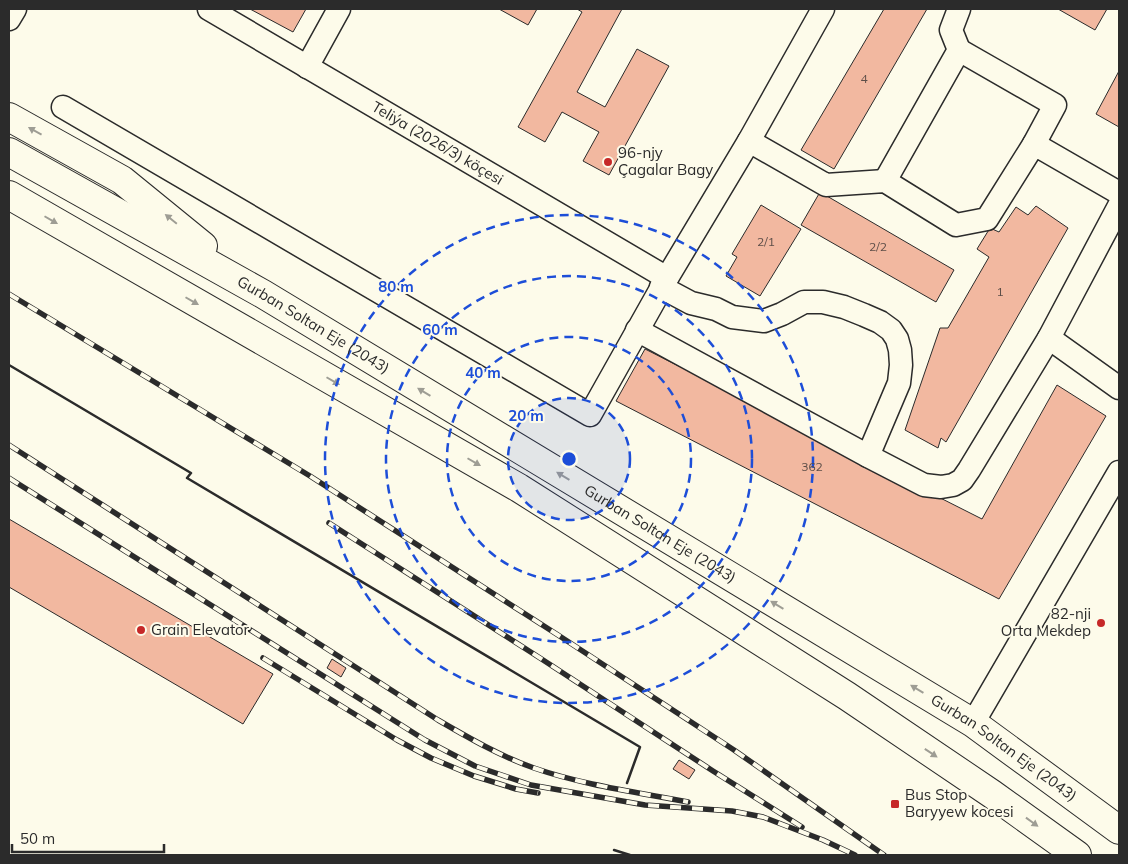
<svg xmlns="http://www.w3.org/2000/svg" width="1128" height="864" font-family="Mulish,sans-serif">
<style>
.building{fill:#f2b8a0;stroke:#2b2b2b}
.lines{fill:none;stroke-linecap:round;stroke-linejoin:round}
.minor-casing{stroke:#2b2b2b;stroke-width:25}
.highway-casing{stroke:#2b2b2b;stroke-width:30}
.minor{stroke:#fdfbea;stroke-width:22}
.highway{stroke:#fdfbea;stroke-width:28}
.rail-casing{stroke:#2b2b2b;stroke-width:5.5}
.rail{stroke:#fdfbea;stroke-width:4;stroke-dasharray:11;stroke-linecap:butt}
.wall{stroke:#2b2b2b;stroke-width:2.5}
.oneway{fill:#9e9d94}
.ring{fill:none;stroke:#1d4ed8;stroke-width:2.5;stroke-dasharray:9 6}
.poi-dot{fill:#c62828;stroke:#fdfbea;stroke-width:2}
.labels{text-anchor:middle;stroke-width:4;stroke-linejoin:round;paint-order:stroke}
.number-label{font-size:12px;fill:#5d4e48}
.street-label{font-size:15px;fill:#2b2b2b;stroke:#fdfbea}
.poi-label{font-size:15px;fill:#2b2b2b;stroke:#fdfbea;text-anchor:start}
.centre{fill:#1d4ed8;stroke:#fdfbea;stroke-width:2.5}
.ring-label{font-size:15px;text-anchor:middle;font-weight:bold;fill:#1d4ed8;stroke:#fdfbea;stroke-width:4;stroke-linejoin:round;paint-order:stroke}
</style>
<rect width="100%" height="100%" fill="#fdfbea"/>
<g class="building">
<polygon points="250,9 306,9 293,32"/>
<polygon points="499,9 537,9 528,25"/>
<polygon points="577,9 622,9 577,92 605,107 637,49 669,66 609,175 583,161 599,132 562,112 545,142 518,127 582,12"/>
<polygon points="884,9 927,9 834,169 801,150"/>
<polygon points="1058,9 1107,9 1095,30"/>
<polygon points="1119,71 1119,127 1096,114"/>
<polygon points="820,192 954,270 936,302 801,225"/>
<polygon points="761,205 801,229 760,296 726,276 737,257 732,254"/>
<polygon points="1036,206 1068,228 946,442 941,438 938,448 905,430 940,328 948,328 989,257 977,249 990,228 999,232 1016,207 1028,215"/>
<polygon points="645,349 982,519 1057,385 1106,416 999,599 616,401"/>
<polygon points="9,519 273,674 243,724 9,587"/>
<polygon points="332,659 346,668 341,677 327,668"/>
<polygon points="679,760 695,770 689,779 673,769"/>
</g>
<g class="lines">
<g class="minor-casing">
<g id="minor">
<path id="s1" d="M 209,9 L 667,278"/>
<polyline points="9,19 15,9"/>
<polyline points="959,50 1055,105 1034,144"/>
<polyline points="307,67 339,9"/>
<polyline points="63,107 590,415 667,278 749,141 823,9"/>
<polyline points="749,141 826,185 885,181 956,225 987,219 1034,144 1119,193"/>
<polyline points="885,181 959,50 951,30 959,9"/>
<polyline points="661,287 691,303 716,309 732,317 764,321 782,314 804,302 823,302 844,307 864,315 880,322 891,330 897,339 900,350 901,365 899,383 868,456"/>
<polyline points="637,330 868,456 924,485 941,487 953,485 962,480 969,470 1049,338 1119,206"/>
<polyline points="1049,338 1119,388"/>
<polyline points="973,723 1119,472"/>
</g>
</g>
<g class="highway-casing">
<g id="highway">
<polyline points="9,117 122,180 203,246"/>
<path id="s2" d="M 9,152 L 263,294 L 973,723 L 1119,830"/>
<polyline points="9,195 519,488 847,696 992,794 1077,855"/>
</g>
</g>
<use href="#minor" class="minor"/>
<use href="#highway" class="highway"/>
<g class="rail-casing">
<g id="rail">
<polyline points="9,294 310,476 558,635 734,750 884,855"/>
<path d="M 9,445 L 438,720 C 469,738 500,756 534,768 C 583,785 636,792 688,802"/>
<polyline points="9,478 425,740 475,766 531,785 645,805 732,811 763,817 823,840 855,855"/>
<polyline points="329,523 540,658 713,771 802,827"/>
<polyline points="263,658 397,740 431,758 474,776 516,789 538,793"/>
</g>
</g>
<use href="#rail" class="rail"/>
<g class="wall">
<polyline points="9,365 191,473 187,478 640,747 627,783"/>
<polyline points="614,850 630,855"/>
</g>
</g>
<defs><path id="oneway-solid" d="M-6-.8H1V-3.2L6.5 0L1 3.2V.8H-6Z" transform="scale(1.25)"/></defs>
<g class="oneway">
<use href="#oneway-solid" transform="translate(35 131) rotate(-151)"/>
<use href="#oneway-solid" transform="translate(171 219) rotate(-141)"/>
<use href="#oneway-solid" transform="translate(51 220) rotate(30)"/>
<use href="#oneway-solid" transform="translate(192 301) rotate(30)"/>
<use href="#oneway-solid" transform="translate(333 381) rotate(30)"/>
<use href="#oneway-solid" transform="translate(424 392) rotate(-149)"/>
<use href="#oneway-solid" transform="translate(474 462) rotate(30)"/>
<use href="#oneway-solid" transform="translate(563 476) rotate(-149)"/>
<use href="#oneway-solid" transform="translate(777 605) rotate(-149)"/>
<use href="#oneway-solid" transform="translate(917 689) rotate(-149)"/>
<use href="#oneway-solid" transform="translate(931 753) rotate(34)"/>
<use href="#oneway-solid" transform="translate(1032 822) rotate(36)"/>
</g>
<circle cx="569" cy="459" r="61" fill="#1d4ed8" fill-opacity=".12"/>
<g class="ring">
<circle cx="569" cy="459" r="61"/>
<circle cx="569" cy="459" r="122"/>
<circle cx="569" cy="459" r="183"/>
<circle cx="569" cy="459" r="244"/>
</g>
<g class="poi-dot">
<circle cx="608" cy="162" r="5"/>
<circle cx="1101" cy="623" r="5"/>
<circle cx="141" cy="630" r="5"/>
<rect x="890" y="799" width="10" height="10" rx="2.5"/>
</g>
<g class="labels">
<g class="number-label">
<text x="864" y="83">4</text>
<text x="766" y="246">2/1</text>
<text x="878" y="251">2/2</text>
<text x="1000" y="296">1</text>
<text x="812" y="471">362</text>
</g>
<g class="street-label">
<text dy="5" stroke="none"><textPath href="#s1" startOffset="265">Teliýa (2026/3) köçesi</textPath></text>
<text dy="5" stroke="none"><textPath href="#s2" startOffset="350">Gurban Soltan Eje (2043)</textPath></text>
<text dy="5" stroke="none"><textPath href="#s2" startOffset="755">Gurban Soltan Eje (2043)</textPath></text>
<text dy="5" stroke="none"><textPath href="#s2" startOffset="1160">Gurban Soltan Eje (2043)</textPath></text>
</g>
<g class="poi-label">
<text x="618" y="158">96-njy<tspan x="618" dy="17">Çagalar Bagy</tspan></text>
<text x="1091" y="619" text-anchor="end">82-nji<tspan x="1091" dy="17">Orta Mekdep</tspan></text>
<text x="151" y="635">Grain Elevator</text>
<text x="905" y="800">Bus Stop<tspan x="905" dy="17">Baryyew kocesi</tspan></text>
</g>
</g>
<circle cx="569" cy="459" r="8" class="centre"/>
<g class="ring-label">
<text x="396" y="292">80 m</text>
<text x="440" y="335">60 m</text>
<text x="483" y="378">40 m</text>
<text x="526" y="421">20 m</text>
</g>
<rect width="1128" height="864" fill="none" stroke="#2b2b2b" stroke-width="20"/>
<path d="M12 844v8h152v-8" fill="none" stroke="#2b2b2b" stroke-width="2.5"/>
<text x="20" y="844" font-size="15" fill="#2b2b2b" stroke="#fdfbea" stroke-width="4" paint-order="stroke">50 m</text>
</svg>
